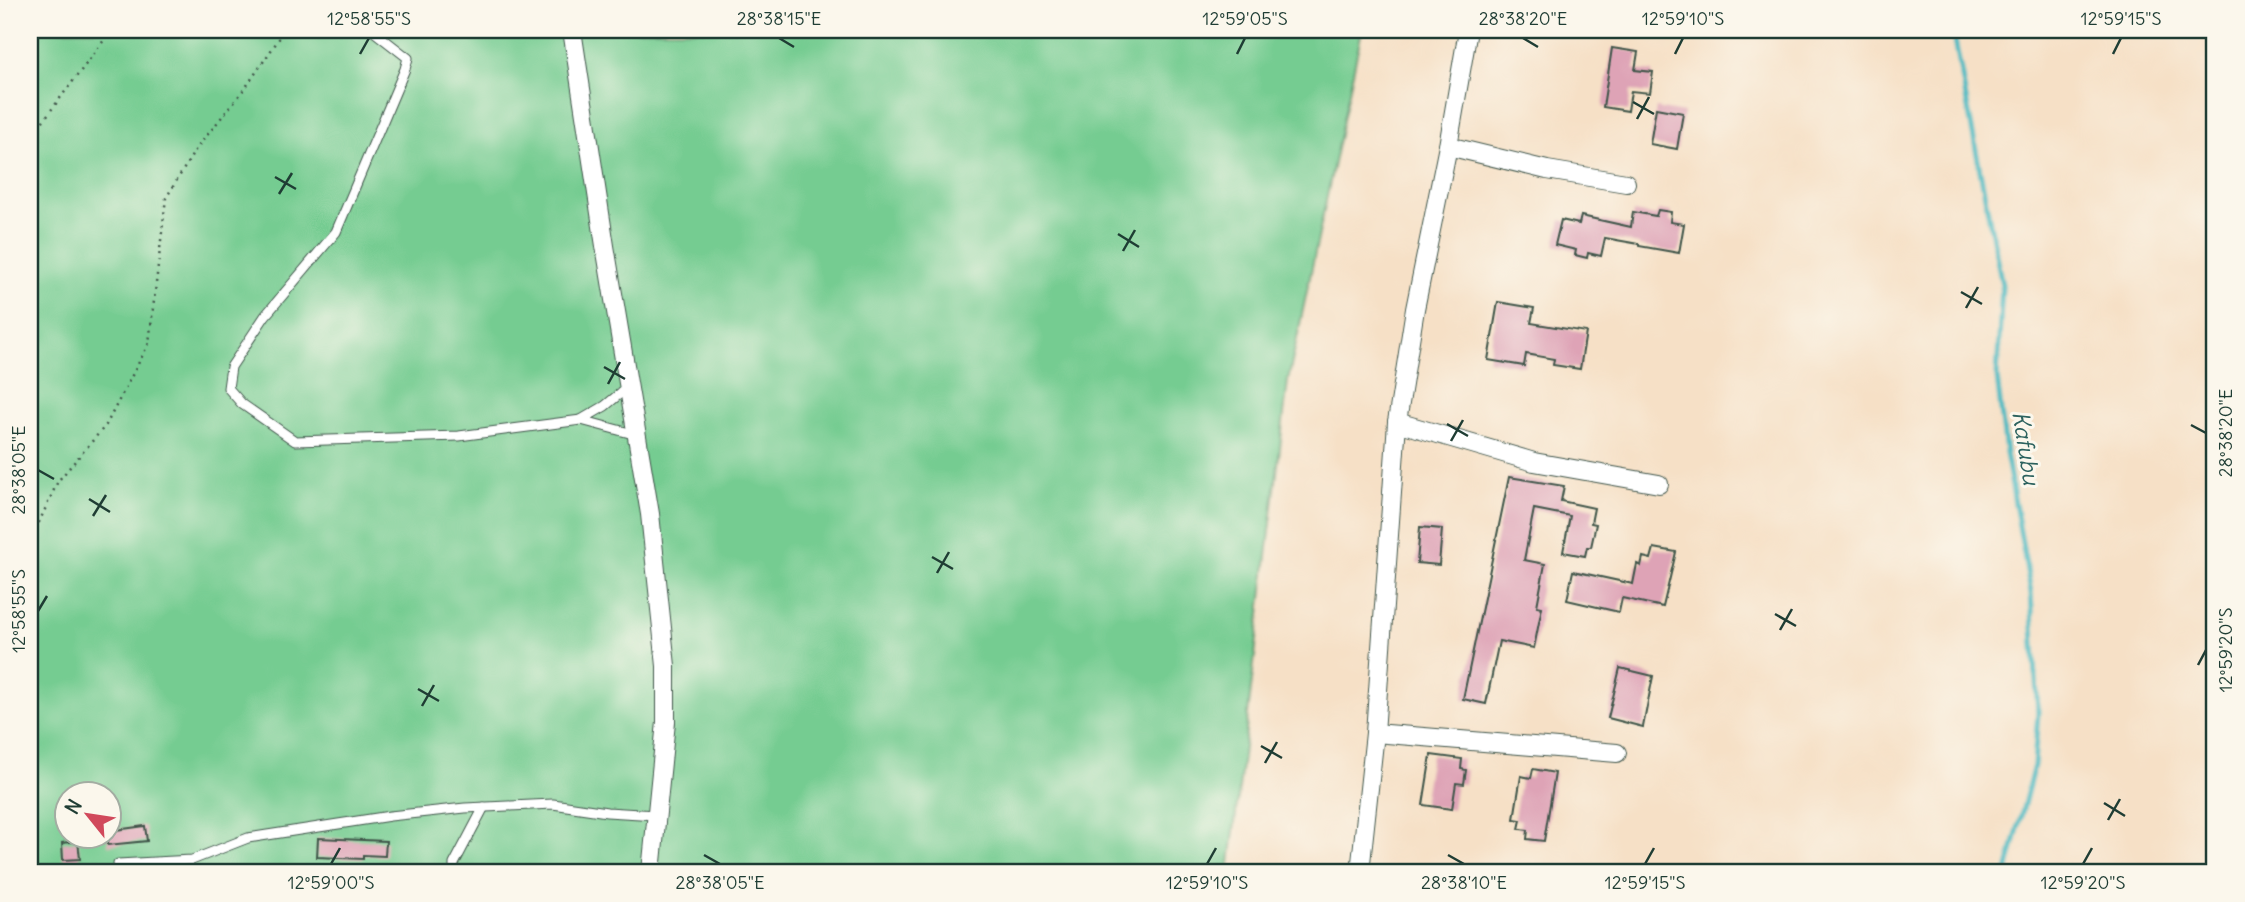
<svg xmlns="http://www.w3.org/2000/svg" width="2245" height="902" font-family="Delius,sans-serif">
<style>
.green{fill:#74cc91;stroke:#4a8462;stroke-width:2;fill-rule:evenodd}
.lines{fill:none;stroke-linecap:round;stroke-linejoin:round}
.stream{stroke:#4bb9c1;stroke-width:5}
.building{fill:#dea3b6}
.service-casing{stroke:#3f554a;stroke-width:11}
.minor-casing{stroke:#3f554a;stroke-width:20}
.path{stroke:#3f554a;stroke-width:2.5;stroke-dasharray:2 5;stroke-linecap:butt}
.service{stroke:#fff;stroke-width:9}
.minor{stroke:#fff;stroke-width:18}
.ticks{fill:none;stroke:#1f3d34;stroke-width:2.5}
.labels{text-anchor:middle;stroke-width:6;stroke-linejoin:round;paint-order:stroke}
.water-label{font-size:23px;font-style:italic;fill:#2c625e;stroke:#fbf7ec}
.neatline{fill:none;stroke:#1f3d34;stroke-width:2.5}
.ticks-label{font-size:18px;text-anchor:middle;fill:#1f3d34}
</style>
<rect width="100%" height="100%" fill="#fbf7ec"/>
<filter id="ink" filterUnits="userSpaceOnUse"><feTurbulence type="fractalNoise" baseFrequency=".0143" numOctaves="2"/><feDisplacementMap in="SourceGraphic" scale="14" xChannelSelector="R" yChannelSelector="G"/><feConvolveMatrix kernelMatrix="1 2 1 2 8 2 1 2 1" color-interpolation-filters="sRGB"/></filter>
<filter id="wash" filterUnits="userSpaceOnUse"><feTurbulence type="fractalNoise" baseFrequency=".00686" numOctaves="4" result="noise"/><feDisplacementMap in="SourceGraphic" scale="28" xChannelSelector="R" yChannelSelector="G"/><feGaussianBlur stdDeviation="1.57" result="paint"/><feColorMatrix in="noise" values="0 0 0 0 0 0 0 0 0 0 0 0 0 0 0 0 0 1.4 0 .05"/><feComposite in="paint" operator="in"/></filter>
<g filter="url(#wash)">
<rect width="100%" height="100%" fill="#f6e0c6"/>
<path class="green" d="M 30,30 L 1362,30 L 1288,381 L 1229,872 L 30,872 ZM 66,794 L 108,794 L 108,836 L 66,836 Z"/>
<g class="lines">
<polyline class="stream" points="1953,30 2002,285 1997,377 2006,453 2031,593 2038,713 2034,765 2007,872"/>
</g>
<g id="blocks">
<g class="building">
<polygon points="1612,48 1638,52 1635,70 1653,72 1650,93 1631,91 1628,111 1603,107"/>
<polygon points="1656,108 1683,113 1677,149 1650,144"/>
<polygon points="1658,210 1671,212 1670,222 1684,224 1679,253 1639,246 1639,244 1605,238 1601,256 1588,253 1587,258 1575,255 1576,250 1555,245 1561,220 1579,224 1581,216 1631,227 1633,212 1656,216"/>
<polygon points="1498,302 1534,308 1531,323 1586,332 1580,369 1553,365 1554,359 1526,354 1524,366 1488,360"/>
<polygon points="1509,477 1564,486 1561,501 1594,508 1591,523 1596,524 1591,547 1587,547 1585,556 1563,552 1570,516 1534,509 1524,560 1545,564 1537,606 1542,607 1534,648 1499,641 1486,704 1463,699"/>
<polygon points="1420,527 1442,529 1439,565 1417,563"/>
<polygon points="1654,548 1676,552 1663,607 1622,598 1619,612 1567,600 1573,571 1633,584 1637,564 1641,566 1643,557 1651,559"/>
<polygon points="1620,668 1653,676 1643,727 1608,718"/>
<polygon points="1431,755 1462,759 1461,769 1466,770 1464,784 1456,783 1452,809 1423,805"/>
<polygon points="1533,769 1555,773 1544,841 1527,839 1528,830 1519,829 1521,820 1514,819 1521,776 1531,778"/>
<polygon points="145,826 147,841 108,845 108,831"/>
<polygon points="318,838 386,841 385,856 363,855 363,859 317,857"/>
<polygon points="78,841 80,859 63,860 62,843"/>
</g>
</g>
</g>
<g filter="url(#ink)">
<use href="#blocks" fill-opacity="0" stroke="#3f554a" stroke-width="2"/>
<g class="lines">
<g class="service-casing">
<g id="service">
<polyline points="372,30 408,58 405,69 336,232 265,316 231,367 228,388 242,404 295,441 459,436 581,420 605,406 629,386"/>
<polyline points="581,420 637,435"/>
<polyline points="118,864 192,860 248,838 390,816 465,808 553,804 607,812 656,815"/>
<polyline points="454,872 454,864 484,807"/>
</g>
</g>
<g class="minor-casing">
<g id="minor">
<polyline points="572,30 605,246 650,514 666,666 666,722 651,872"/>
<polyline points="1448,146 1547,170 1626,183"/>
<polyline points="1397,422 1534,462 1659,484"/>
<polyline points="1375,733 1617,753"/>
<polyline points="1360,872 1375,733 1397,422 1415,309 1448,146 1468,30"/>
</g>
</g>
<g class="path">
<polyline points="30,138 111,31"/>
<polyline points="30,542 58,481 106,425 149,343 166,198 196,149 246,87 285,30"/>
</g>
<use href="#service" class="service"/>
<use href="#minor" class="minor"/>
</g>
</g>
<path class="ticks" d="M 779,38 L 794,47M 1523,38 L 1538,47M 360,54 L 369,38M 1237,54 L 1245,38M 1675,54 L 1683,38M 2113,54 L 2121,38M 1633,102 L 1654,114M 1637,119 L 1649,97M 275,177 L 296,189M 279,194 L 292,173M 1118,234 L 1139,247M 1123,251 L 1135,230M 1961,292 L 1982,304M 1966,308 L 1978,287M 604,367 L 625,379M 608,384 L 620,362M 1447,424 L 1468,436M 2191,425 L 2206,433M 1451,441 L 1463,420M 38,470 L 54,479M 89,499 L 110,512M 93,516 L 106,495M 932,557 L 953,569M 937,573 L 949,552M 38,611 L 47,596M 1775,614 L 1796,626M 1780,630 L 1792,609M 2198,665 L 2206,650M 418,689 L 439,701M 422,706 L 434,685M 1261,746 L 1282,758M 1265,763 L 1277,742M 2104,803 L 2125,816M 2108,820 L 2120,799M 704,855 L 720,864M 1448,855 L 1464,864M 331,864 L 340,848M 1207,864 L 1216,848M 1645,864 L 1654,848M 2083,864 L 2092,848"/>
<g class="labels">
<g class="water-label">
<text transform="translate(2026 448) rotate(81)" y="8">Kafubu</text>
</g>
</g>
<rect width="2245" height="902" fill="none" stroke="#fbf7ec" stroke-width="77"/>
<g transform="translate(88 815) rotate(300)"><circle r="33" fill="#fbf7ec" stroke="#a3ada2" stroke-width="2"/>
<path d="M0-5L12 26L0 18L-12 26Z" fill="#d1495b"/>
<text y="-10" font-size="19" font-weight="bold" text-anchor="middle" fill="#1f3d34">N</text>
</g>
<rect x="38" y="38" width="2168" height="826" class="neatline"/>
<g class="ticks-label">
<text x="369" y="25">12°58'55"S</text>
<text x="779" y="25">28°38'15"E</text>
<text x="1245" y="25">12°59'05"S</text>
<text x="1523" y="25">28°38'20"E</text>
<text x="1683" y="25">12°59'10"S</text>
<text x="2121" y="25">12°59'15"S</text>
<text transform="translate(2226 433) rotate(-90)" y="6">28°38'20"E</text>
<text transform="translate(19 470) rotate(-90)" y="6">28°38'05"E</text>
<text transform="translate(19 611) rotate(-90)" y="6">12°58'55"S</text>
<text transform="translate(2226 650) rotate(-90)" y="6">12°59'20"S</text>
<text x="331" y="889">12°59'00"S</text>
<text x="720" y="889">28°38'05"E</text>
<text x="1207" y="889">12°59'10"S</text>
<text x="1464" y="889">28°38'10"E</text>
<text x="1645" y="889">12°59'15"S</text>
<text x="2083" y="889">12°59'20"S</text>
</g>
</svg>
